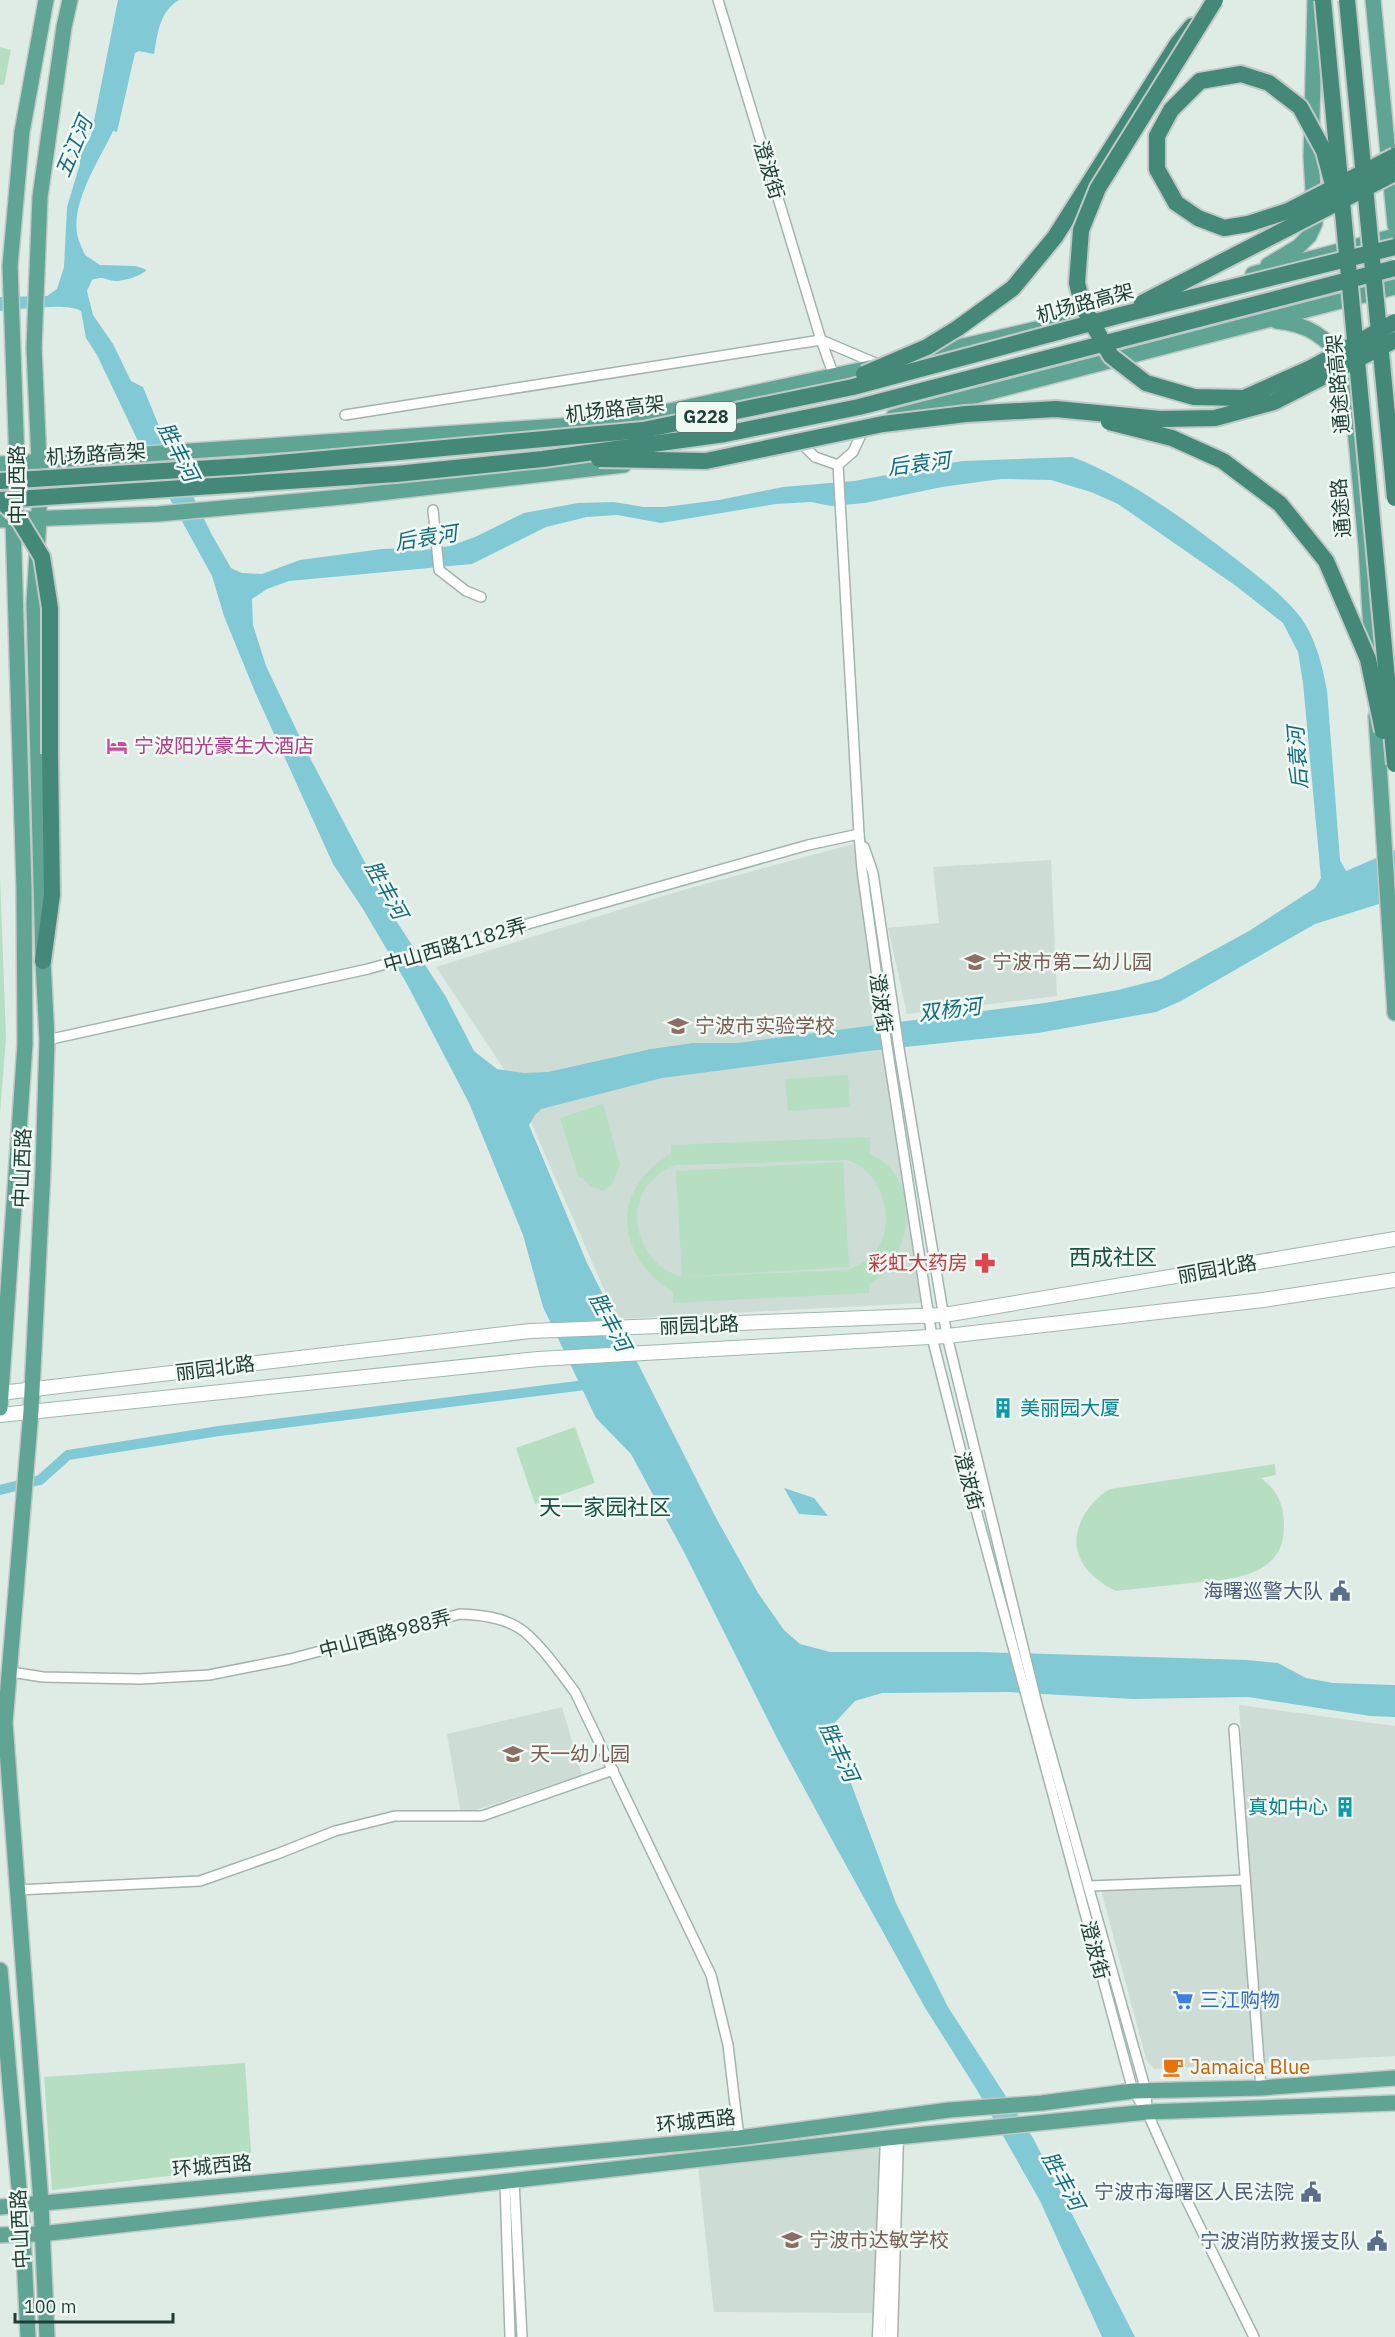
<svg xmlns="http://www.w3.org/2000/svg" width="1395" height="2337" font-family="'IBM Plex Sans','Noto Sans SC',sans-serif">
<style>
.built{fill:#cddcd5}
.green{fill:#b6dfc1;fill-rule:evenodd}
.water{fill:#82c9d6;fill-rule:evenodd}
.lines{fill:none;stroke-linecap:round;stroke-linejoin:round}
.canal{stroke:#82c9d6;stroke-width:10}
.minor-casing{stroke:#a2b4ad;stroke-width:12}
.tertiary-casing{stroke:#a2b4ad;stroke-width:15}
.secondary-casing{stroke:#9db8af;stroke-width:16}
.primary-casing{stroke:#c0c9c6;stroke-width:18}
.trunk-casing{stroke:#c0c9c6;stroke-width:20}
.minor{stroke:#fff;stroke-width:9}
.tertiary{stroke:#fff;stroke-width:12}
.secondary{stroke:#fff;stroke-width:14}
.primary{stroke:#60a593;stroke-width:15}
.trunk{stroke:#448878;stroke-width:16}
.trunk-bridge-casing{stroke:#c0c9c6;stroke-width:20;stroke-linecap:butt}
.trunk-bridge{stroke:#448878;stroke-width:16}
.labels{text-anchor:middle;stroke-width:5;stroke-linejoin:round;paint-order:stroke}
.shield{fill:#f0f8f4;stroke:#5e756e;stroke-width:1.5}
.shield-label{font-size:18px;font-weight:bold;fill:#1f3d35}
.street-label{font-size:20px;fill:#1f3d35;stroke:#f0f8f4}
.hotel-label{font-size:20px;fill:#b23c85;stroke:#f0f8f4;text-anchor:start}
.education-label{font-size:20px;fill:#785e54;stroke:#f0f8f4;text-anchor:start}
.health-label{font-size:20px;fill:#be3a42;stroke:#f0f8f4;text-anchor:end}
.culture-label{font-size:20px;fill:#0d838f;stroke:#f0f8f4;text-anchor:start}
.service-label{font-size:20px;fill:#4e5e75;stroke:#f0f8f4;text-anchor:end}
.shop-label{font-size:20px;fill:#366cbe;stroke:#f0f8f4;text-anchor:start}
.food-label{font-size:20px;fill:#c56008;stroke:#f0f8f4;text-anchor:start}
.water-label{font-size:21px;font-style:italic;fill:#146c7e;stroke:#f0f8f4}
.quarter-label{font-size:22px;fill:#195143;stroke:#f0f8f4}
</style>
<rect width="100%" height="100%" fill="#dfece6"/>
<g class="built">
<polygon points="853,844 921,1303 617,1319 515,1086 436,967 683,890"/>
<polygon points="1051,860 1057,996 907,1014 888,928 939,923 933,867"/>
<polygon points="1239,1705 1395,1726 1395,2056 1154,2069 1146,2059 1101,1890 1251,1884"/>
<polygon points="562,1707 582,1775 461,1815 447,1734"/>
<polygon points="880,2146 876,2313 714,2312 698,2167"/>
</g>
<g class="green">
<polygon points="0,47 11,50 4,85 0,85"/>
<polygon points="0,876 6,1037 0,1114"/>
<polygon points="848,1075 850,1107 788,1111 785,1079"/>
<polygon points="603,1104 620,1165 612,1185 603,1191 590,1186 582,1177 579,1178 560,1118"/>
<path d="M 870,1137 L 870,1154 C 923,1176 915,1260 869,1284 L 869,1293 L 673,1303 L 673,1292 C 615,1257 610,1188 671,1154 L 671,1145 ZM 847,1160 C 884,1171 900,1228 871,1256 C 864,1263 856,1266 847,1270 L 683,1277 L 849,1267 L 843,1162 L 676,1171 L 682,1277 C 637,1264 620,1203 659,1174 C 663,1170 670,1168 675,1165 Z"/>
<polygon points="575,1427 595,1483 535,1504 516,1448"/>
<path d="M 1275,1464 L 1276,1475 L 1261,1478 C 1277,1490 1284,1504 1284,1525 C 1285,1579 1229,1579 1190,1583 C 1166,1586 1141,1588 1116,1591 C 1080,1574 1063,1543 1089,1508 C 1095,1500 1101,1494 1110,1489 Z"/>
<polygon points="245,2063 252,2166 52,2190 44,2077"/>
</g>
<g class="water">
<path d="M 118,0 L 179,0 C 159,12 158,33 154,54 L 139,51 L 135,53 L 117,132 L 113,131 C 100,159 72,200 77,233 C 78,240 82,248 85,255 L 100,265 L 135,266 L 145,269 L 146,271 C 137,277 127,280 117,281 C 105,281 106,275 92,280 L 87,291 L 93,315 L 113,344 L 131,381 L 143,387 L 161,431 L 212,535 L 231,568 L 242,573 L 262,574 L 300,560 L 382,549 L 408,548 L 418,551 L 450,546 L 475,537 L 524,513 L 578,503 L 614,502 L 644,507 L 665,507 L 719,500 L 783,487 L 854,481 L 962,461 L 1072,457 C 1125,476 1187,521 1232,556 C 1255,574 1280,592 1298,614 C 1315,635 1322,664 1327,690 L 1340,860 L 1346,871 L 1395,850 L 1395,899 L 1315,924 L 1181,1001 L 1156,1012 L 1038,1033 L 868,1051 L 662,1078 L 541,1109 L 535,1115 L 529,1125 L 587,1263 L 715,1516 L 758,1593 L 784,1630 L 800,1644 L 830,1652 L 980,1652 L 1247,1660 L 1278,1663 L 1306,1678 L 1333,1683 L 1395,1685 L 1395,1717 L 1370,1716 L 1248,1697 L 1133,1699 L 1008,1692 L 882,1693 L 855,1701 L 827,1731 L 849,1778 L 896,1903 L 948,2007 L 1033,2138 L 1135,2337 L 1102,2337 L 1040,2201 L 977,2090 L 924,2006 L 837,1849 L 778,1740 L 685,1554 L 631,1454 L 596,1418 L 543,1307 L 523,1235 L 469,1103 L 407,984 L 363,909 L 333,864 L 255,692 L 224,616 L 212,576 L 137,439 L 97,355 L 86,338 L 81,311 C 67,302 19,310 0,311 L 0,297 L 47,296 L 57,289 L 64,267 L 67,207 L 80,164 L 80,156 L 91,136 ZM 1001,479 L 1051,480 L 1091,492 L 1118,504 L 1236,586 L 1283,623 L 1298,652 L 1303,683 L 1321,878 L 1315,888 L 1249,931 L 1161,979 L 1118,990 L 1045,1003 L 738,1043 L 693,1043 L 651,1049 L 548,1072 L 524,1073 L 497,1069 L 474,1051 L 446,997 L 393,916 L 308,754 L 266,666 L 253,625 L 252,599 L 267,589 L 289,581 L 472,564 L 546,527 L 587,517 L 617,515 L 661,523 L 776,504 L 811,502 L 831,506 L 865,503 L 942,487 Z"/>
<polygon points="784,1488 814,1498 828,1516 799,1514"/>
</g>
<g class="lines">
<polyline class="canal" points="0,1490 40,1480 68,1455 219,1431 593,1384"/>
<g class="minor-casing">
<g id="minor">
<polyline points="718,0 821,340 834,376"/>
<polyline points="345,415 821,340 880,365"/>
<polyline points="865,426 853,452 838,465 859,834 862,870 883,1020 932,1337 969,1484 1133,2091 1147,2112 1188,2203 1254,2337"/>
<polyline points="798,440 815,457 838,465"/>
<polyline points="433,510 439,570 466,591 481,597"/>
<polyline points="864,847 873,873 900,1055 947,1336 1038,1708 1146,2091 1147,2111"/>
<polyline points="47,1040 368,969 808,845 859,834"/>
<path d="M 11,1672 L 43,1677 L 140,1679 L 209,1675 L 290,1659 L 460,1614 C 480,1615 502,1617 519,1628 C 537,1639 562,1675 575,1692 L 711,1975 L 728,2045 L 739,2138"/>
<polyline points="1234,1729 1261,2088"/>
<polyline points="1089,1886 1245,1880"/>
<polyline points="17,1890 200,1881 277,1854 335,1831 395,1816 482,1816 613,1770"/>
<polyline points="514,2181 522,2337"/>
<polyline points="505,2182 510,2337"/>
</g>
</g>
<g class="tertiary-casing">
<g id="tertiary">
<polyline points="879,2337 887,2138"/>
<polyline points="891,2337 897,2137"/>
</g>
</g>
<g class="secondary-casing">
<g id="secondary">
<polyline points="0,1393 530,1331 944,1315 1395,1239"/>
<polyline points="0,1415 538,1359 947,1336 1263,1300 1395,1280"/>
</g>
</g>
<g class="primary-casing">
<g id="primary">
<polyline points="1373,0 1395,225"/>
<polyline points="1268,265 1298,247 1309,236 1315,223 1311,157 1315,0"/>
<polyline points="1253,274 1395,236"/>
<path d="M 1276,321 C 1308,324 1327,337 1345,363"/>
<polyline points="1348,354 1366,546 1373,665"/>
<polyline points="912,358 1070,321"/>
<polyline points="893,417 1395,287"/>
<polyline points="0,464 618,422 874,367"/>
<polyline points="0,520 158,514 353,496 624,465"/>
<polyline points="1376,716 1395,1013"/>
<polyline points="0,1408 25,1044 24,890 13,520 17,463 10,266 22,132 46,0"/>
<polyline points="0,1970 23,2234 28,2337"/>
<polyline points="0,2207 739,2138 949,2110 1042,2103 1133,2091 1261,2088 1395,2078"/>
<polyline points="0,2235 41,2234 887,2138 1147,2112 1395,2103"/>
<polyline points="47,2337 41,2203 5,1723 31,1411 43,1170 47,1040 43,961 34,603 39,519 39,461 34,348 40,197 64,27 70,0"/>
</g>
</g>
<g class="trunk-casing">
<g id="trunk">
<polyline points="1055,237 1178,43 1192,26"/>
<polyline points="43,961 52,895 50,754"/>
</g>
</g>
<use href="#minor" class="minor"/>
<use href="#tertiary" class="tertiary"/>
<use href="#secondary" class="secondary"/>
<use href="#primary" class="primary"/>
<use href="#trunk" class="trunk"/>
<g class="trunk-bridge-casing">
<g id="trunk-bridge">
<polyline points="1215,0 1098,188 1081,230 1077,283 1083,307 1111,356 1146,383 1194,397 1244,398 1311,368 1395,322"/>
<polyline points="1323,0 1395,764"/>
<polyline points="1347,0 1395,498"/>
<polyline points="1332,181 1324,151 1300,107 1269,83 1241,74 1200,81 1171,110 1157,136 1157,169 1176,203 1198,218 1224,228 1248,224 1288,211 1395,156"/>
<polyline points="1142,303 1395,173"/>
<polyline points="864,374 927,347 958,328 1013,288 1055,237"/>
<polyline points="1109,422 1172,438 1223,461 1280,504 1326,561 1368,659 1383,731"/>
<polyline points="599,459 706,461 883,424 966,414 1056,409 1160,419 1215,418 1274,402 1395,340"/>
<polyline points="0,481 245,466 643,430 853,387 1121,315 1395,247"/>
<polyline points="0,500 396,474 543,459 725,434 859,407 1395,268"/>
<polyline points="0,500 17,516 42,557 50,608 50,754"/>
</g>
</g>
<use href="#trunk-bridge" class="trunk-bridge"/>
</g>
<defs>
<g id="hotel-bare" transform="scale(1.62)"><path d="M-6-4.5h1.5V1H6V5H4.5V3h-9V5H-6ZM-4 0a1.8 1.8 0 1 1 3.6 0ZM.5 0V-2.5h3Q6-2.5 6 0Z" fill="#d1479c" stroke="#f0f8f4" stroke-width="2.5" paint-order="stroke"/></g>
<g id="school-bare" transform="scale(1.62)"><path d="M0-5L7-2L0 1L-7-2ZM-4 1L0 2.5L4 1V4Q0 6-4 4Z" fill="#8d6e63" stroke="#f0f8f4" stroke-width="2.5" paint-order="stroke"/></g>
<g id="pharmacy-bare" transform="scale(1.62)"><path d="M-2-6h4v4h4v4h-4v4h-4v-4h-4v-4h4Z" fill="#e0444e" stroke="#f0f8f4" stroke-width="2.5" paint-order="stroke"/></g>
<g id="building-bare" transform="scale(1.62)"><path d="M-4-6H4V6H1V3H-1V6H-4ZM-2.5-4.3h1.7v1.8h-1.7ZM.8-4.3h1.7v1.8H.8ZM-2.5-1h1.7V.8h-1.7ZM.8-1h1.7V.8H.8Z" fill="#0f9aa8" stroke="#f0f8f4" stroke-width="2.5" paint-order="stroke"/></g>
<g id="civic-bare" transform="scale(1.62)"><path d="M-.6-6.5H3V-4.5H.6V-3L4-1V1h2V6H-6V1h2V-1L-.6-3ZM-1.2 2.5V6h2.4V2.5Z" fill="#5c6f8a" stroke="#f0f8f4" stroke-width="2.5" paint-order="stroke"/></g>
<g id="supermarket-bare" transform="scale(1.62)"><path d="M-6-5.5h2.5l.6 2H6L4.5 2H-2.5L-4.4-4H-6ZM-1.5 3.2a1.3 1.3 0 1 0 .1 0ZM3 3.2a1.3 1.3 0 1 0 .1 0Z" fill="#3f7fe0" stroke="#f0f8f4" stroke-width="2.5" paint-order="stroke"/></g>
<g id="cafe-bare" transform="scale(1.62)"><path d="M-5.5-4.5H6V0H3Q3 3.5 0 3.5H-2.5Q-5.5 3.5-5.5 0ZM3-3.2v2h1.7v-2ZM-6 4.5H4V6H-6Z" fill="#e8710a" stroke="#f0f8f4" stroke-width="2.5" paint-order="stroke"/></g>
</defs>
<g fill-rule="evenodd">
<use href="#hotel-bare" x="117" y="746"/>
<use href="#school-bare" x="975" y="962"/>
<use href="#school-bare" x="678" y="1026"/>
<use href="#pharmacy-bare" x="985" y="1263"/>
<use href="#building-bare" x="1003" y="1408"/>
<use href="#civic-bare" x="1340" y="1591"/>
<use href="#school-bare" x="513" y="1754"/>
<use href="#building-bare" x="1345" y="1807"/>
<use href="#supermarket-bare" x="1183" y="2000"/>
<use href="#cafe-bare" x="1173" y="2067"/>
<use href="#civic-bare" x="1311" y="2192"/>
<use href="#school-bare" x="792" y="2240"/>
<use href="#civic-bare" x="1377" y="2241"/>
</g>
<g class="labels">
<rect class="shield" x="676" y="402" width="60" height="30" rx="4.5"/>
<g class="shield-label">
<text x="706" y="423">G228</text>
</g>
<g class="street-label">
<text transform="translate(769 170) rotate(73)" y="7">澄波街</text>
<text transform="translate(1085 303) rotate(-15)" y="7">机场路高架</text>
<text transform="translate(1338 384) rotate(-95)" y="7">通途路高架</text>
<text transform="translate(615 409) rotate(-7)" y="7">机场路高架</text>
<text transform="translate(96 454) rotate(-4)" y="7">机场路高架</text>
<text transform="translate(17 485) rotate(-90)" y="7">中山西路</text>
<text transform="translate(1341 508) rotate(-95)" y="7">通途路</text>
<text transform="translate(455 945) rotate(-16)" y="7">中山西路1182弄</text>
<text transform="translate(881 1003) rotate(82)" y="7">澄波街</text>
<text transform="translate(22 1168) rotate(-88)" y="7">中山西路</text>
<text transform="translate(1217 1269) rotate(-10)" y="7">丽园北路</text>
<text transform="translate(699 1325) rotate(-2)" y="7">丽园北路</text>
<text transform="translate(215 1368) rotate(-7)" y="7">丽园北路</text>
<text transform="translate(969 1481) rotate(75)" y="7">澄波街</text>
<text transform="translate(385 1634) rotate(-15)" y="7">中山西路988弄</text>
<text transform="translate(1095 1950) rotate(75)" y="7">澄波街</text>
<text transform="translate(696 2121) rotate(-6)" y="7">环城西路</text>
<text transform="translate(212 2166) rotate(-5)" y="7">环城西路</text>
<text transform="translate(20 2229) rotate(-93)" y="7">中山西路</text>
</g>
<g class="hotel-label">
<text x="134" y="753">宁波阳光豪生大酒店</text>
</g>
<g class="education-label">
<text x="992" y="969">宁波市第二幼儿园</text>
<text x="695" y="1033">宁波市实验学校</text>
<text x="530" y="1761">天一幼儿园</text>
<text x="809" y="2247">宁波市达敏学校</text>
</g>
<g class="health-label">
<text x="968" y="1270">彩虹大药房</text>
</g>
<g class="culture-label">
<text x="1020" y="1415">美丽园大厦</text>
<text x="1328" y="1814" text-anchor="end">真如中心</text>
</g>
<g class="service-label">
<text x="1323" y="1598">海曙巡警大队</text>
<text x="1294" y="2199">宁波市海曙区人民法院</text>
<text x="1360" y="2248">宁波消防救援支队</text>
</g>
<g class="shop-label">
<text x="1200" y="2007">三江购物</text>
</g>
<g class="food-label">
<text x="1190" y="2074">Jamaica Blue</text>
</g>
<g class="water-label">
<text transform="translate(74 147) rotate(-67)" y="7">五江河</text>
<text transform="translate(178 452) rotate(63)" y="7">胜丰河</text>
<text transform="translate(919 464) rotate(-7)" y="7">后袁河</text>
<text transform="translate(426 538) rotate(-9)" y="7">后袁河</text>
<text transform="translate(1298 758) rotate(-94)" y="7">后袁河</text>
<text transform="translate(386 890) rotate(61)" y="7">胜丰河</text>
<text transform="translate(950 1010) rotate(-7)" y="7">双杨河</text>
<text transform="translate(610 1322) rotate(62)" y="7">胜丰河</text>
<text transform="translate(839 1752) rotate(65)" y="7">胜丰河</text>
<text transform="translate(1063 2181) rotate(61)" y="7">胜丰河</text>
</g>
<g class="quarter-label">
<text x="1113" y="1265">西成社区</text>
<text x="605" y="1515">天一家园社区</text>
</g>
</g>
<path d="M15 2313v9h158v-9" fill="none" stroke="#1f3d35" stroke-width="3"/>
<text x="24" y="2313" font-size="18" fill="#1f3d35" stroke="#f0f8f4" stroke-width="4.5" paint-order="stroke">100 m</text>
</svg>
